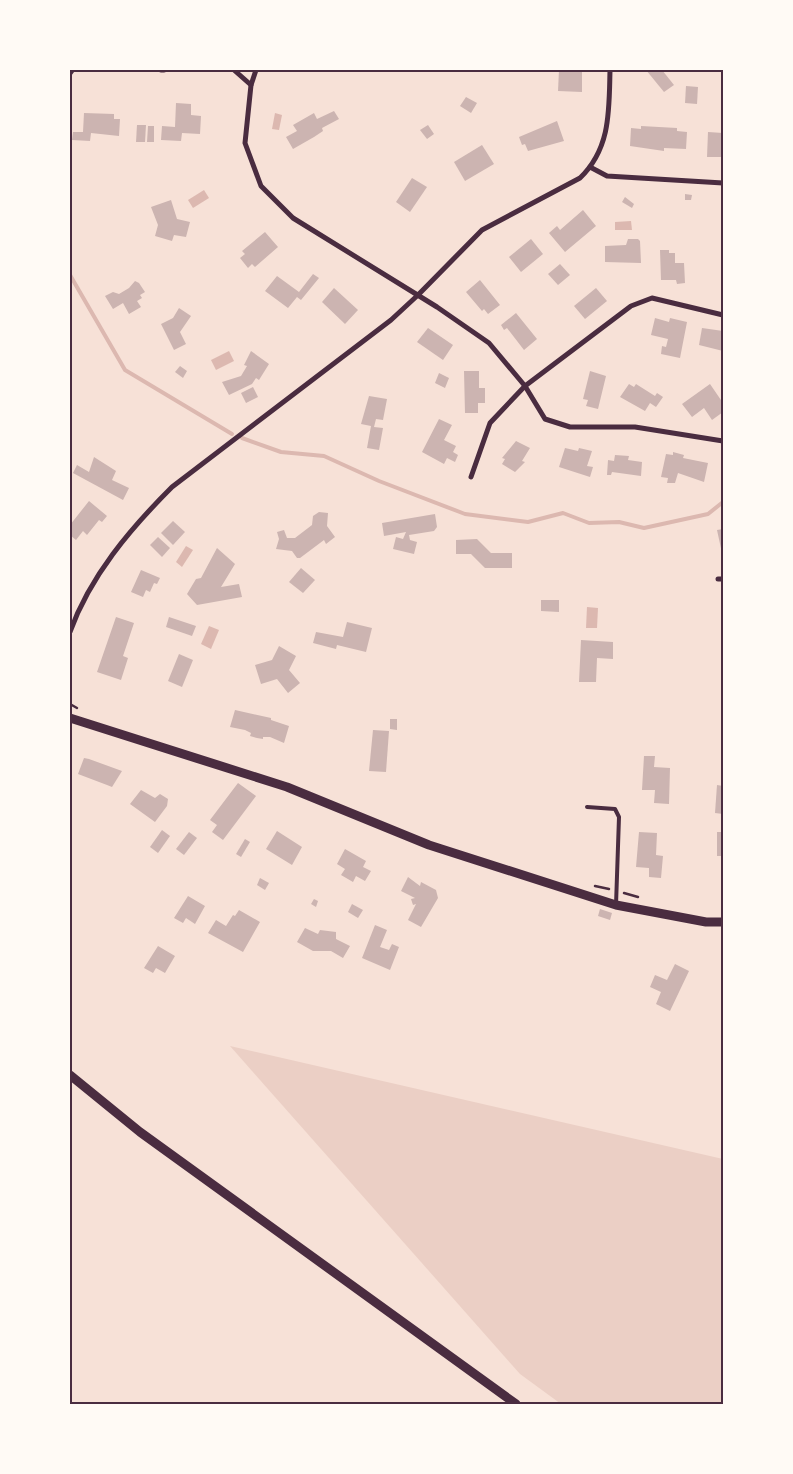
<svg xmlns="http://www.w3.org/2000/svg" width="793" height="1474" font-family="Overpass,sans-serif">
<style>
.green{fill:#ebcfc5}
.water{fill:#dcb8b0}
.lines{fill:none;stroke-linecap:round;stroke-linejoin:round}
.stream{stroke:#dcb8b0;stroke-width:4}
.building{fill:#ccb4b1}
.path{stroke:#4a2c40;stroke-width:2.5}
.service{stroke:#4a2c40;stroke-width:4}
.minor{stroke:#4a2c40;stroke-width:5}
.tertiary{stroke:#4a2c40;stroke-width:9}
.neatline{fill:none;stroke:#4a2c40;stroke-width:2}
</style>
<rect width="100%" height="100%" fill="#f7e1d7"/>
<polygon class="green" points="230,1046 723,1159 723,1404 561,1404 520,1374"/>
<g class="water">
<polygon points="275,113 282,115 279,130 272,129"/>
<polygon points="204,190 209,198 193,208 188,200"/>
<polygon points="631,221 632,230 615,230 615,222"/>
<polygon points="229,351 234,361 216,370 211,360"/>
<polygon points="186,546 193,550 182,567 176,562"/>
<polygon points="587,607 598,608 597,628 586,628"/>
<polygon points="209,626 219,630 211,649 201,644"/>
</g>
<g class="lines">
<g class="stream">
<polyline points="70,275 125,370 232,434"/>
<polyline points="242,438 281,452 324,456 379,481 465,514 528,522 563,513 589,523 619,522 644,528 708,514 723,502"/>
</g>
</g>
<g class="building">
<polygon points="559,70 582,70 582,92 558,91"/>
<polygon points="646,70 662,70 674,85 664,92"/>
<polygon points="686,86 698,87 697,104 685,103"/>
<polygon points="466,97 477,103 471,113 460,106"/>
<polygon points="176,103 191,104 191,115 201,116 200,134 182,133 181,141 161,140 162,126 175,127"/>
<polygon points="334,111 339,119 322,128 323,131 314,137 293,149 286,137 297,131 293,125 314,113 317,119"/>
<polygon points="84,113 114,114 114,119 120,119 119,136 91,133 90,141 72,140 73,132 83,132"/>
<polygon points="557,121 564,141 528,151 525,144 522,145 519,137"/>
<polygon points="137,125 146,125 145,142 136,142"/>
<polygon points="428,125 434,134 427,139 420,130"/>
<polygon points="148,126 154,126 154,142 147,142"/>
<polygon points="641,126 677,128 677,131 687,132 686,149 664,148 664,151 630,146 631,128 641,129"/>
<polygon points="708,132 723,133 721,157 707,157"/>
<polygon points="482,145 494,164 465,181 454,162"/>
<polygon points="412,178 427,187 410,212 396,202"/>
<polygon points="685,194 692,195 691,200 685,200"/>
<polygon points="625,197 634,204 632,208 622,202"/>
<polygon points="171,200 177,219 190,222 186,237 174,235 172,241 155,236 158,225 151,207"/>
<polygon points="583,210 596,226 565,252 549,233 557,226 560,230"/>
<polygon points="265,232 278,247 255,267 252,264 248,268 240,258 245,254 242,251"/>
<polygon points="531,239 543,254 521,272 509,257"/>
<polygon points="628,239 638,239 640,241 641,263 605,262 605,246 626,245"/>
<polygon points="660,250 669,250 669,253 675,253 675,263 684,263 685,283 677,284 676,280 661,280"/>
<polygon points="560,264 570,275 558,285 548,274"/>
<polygon points="313,274 319,278 301,300 297,297 288,308 265,291 277,276 299,292"/>
<polygon points="480,280 500,305 488,314 484,309 482,311 466,292"/>
<polygon points="135,281 139,283 145,292 140,295 142,298 137,301 141,307 129,314 123,303 113,309 105,296 113,292 119,294 129,288"/>
<polygon points="334,288 358,310 345,324 322,302"/>
<polygon points="596,288 607,301 585,319 574,306"/>
<polygon points="179,308 191,316 180,332 186,344 174,350 161,324 173,318"/>
<polygon points="516,313 537,339 524,350 507,328 504,330 501,325"/>
<polygon points="655,318 669,322 670,318 687,322 680,358 661,354 662,346 666,347 668,339 651,335"/>
<polygon points="428,328 453,345 443,360 417,342"/>
<polygon points="702,328 723,331 723,351 699,345"/>
<polygon points="251,351 269,364 259,380 256,378 252,384 229,395 222,382 241,376 247,366 244,365"/>
<polygon points="180,366 187,371 183,378 175,372"/>
<polygon points="464,371 479,371 479,388 485,388 485,403 478,403 478,413 465,413"/>
<polygon points="590,371 606,376 598,409 586,406 588,400 583,399"/>
<polygon points="439,373 449,378 445,388 435,383"/>
<polygon points="629,384 634,387 636,384 655,396 657,393 663,397 656,407 650,403 645,411 620,397"/>
<polygon points="710,384 723,403 723,412 712,420 704,408 692,417 682,404"/>
<polygon points="253,387 258,397 246,403 241,393"/>
<polygon points="369,396 387,399 383,420 376,419 374,427 383,428 379,450 367,448 371,426 361,424"/>
<polygon points="439,419 452,425 444,440 456,446 453,452 458,455 455,462 447,458 444,464 422,452"/>
<polygon points="516,441 530,448 522,461 525,462 515,472 502,464 505,459 502,458"/>
<polygon points="565,448 578,451 579,448 592,451 587,466 593,467 590,477 559,467"/>
<polygon points="673,452 684,455 683,458 708,463 704,482 678,473 675,483 667,483 668,478 661,477 666,454 673,455"/>
<polygon points="615,455 629,456 628,460 642,462 641,476 612,472 611,475 607,475 608,460 614,461"/>
<polygon points="94,457 116,471 112,480 129,488 123,500 73,473 77,465 89,472"/>
<polygon points="89,501 107,516 102,522 99,520 87,535 83,531 76,540 70,535 70,525"/>
<polygon points="319,512 328,513 327,526 335,537 326,544 324,540 300,558 297,558 292,551 276,549 279,539 277,532 284,530 287,538 295,538 312,525 313,516"/>
<polygon points="435,514 437,527 434,531 409,535 410,540 417,542 414,554 393,549 396,537 403,539 406,532 384,536 382,523"/>
<polygon points="173,521 185,532 173,545 161,533"/>
<polygon points="723,529 723,553 722,553 717,530"/>
<polygon points="158,537 170,548 162,557 150,545"/>
<polygon points="477,539 491,553 512,553 512,568 485,568 471,554 456,554 456,540"/>
<polygon points="217,548 235,564 221,587 239,584 242,597 197,605 187,594 196,579 201,578"/>
<polygon points="301,568 315,580 303,593 289,582"/>
<polygon points="141,570 160,578 157,584 154,583 150,592 146,590 143,597 131,592"/>
<polygon points="541,600 559,600 559,612 541,611"/>
<polygon points="116,617 134,623 123,656 128,658 121,680 97,672"/>
<polygon points="169,617 196,626 192,636 166,627"/>
<polygon points="347,622 372,628 366,652 337,645 336,649 313,643 316,632 343,637"/>
<polygon points="581,640 613,642 613,659 597,658 596,682 579,682"/>
<polygon points="279,646 296,656 289,670 300,683 288,693 277,679 261,684 255,665 272,660"/>
<polygon points="179,654 193,660 182,687 168,681"/>
<polygon points="235,710 271,718 271,720 289,726 284,743 270,737 263,737 263,739 257,738 250,736 251,733 245,730 230,727"/>
<polygon points="390,719 397,719 397,730 390,729"/>
<polygon points="373,730 389,731 386,772 369,771"/>
<polygon points="644,756 655,756 654,767 670,768 669,804 654,803 655,790 642,790"/>
<polygon points="84,758 89,759 122,771 112,787 107,785 78,774"/>
<polygon points="238,783 256,796 223,840 212,832 217,825 210,820"/>
<polygon points="717,785 723,786 723,814 715,813"/>
<polygon points="141,790 155,798 160,794 168,799 167,806 155,822 130,804"/>
<polygon points="162,830 170,836 158,853 150,847"/>
<polygon points="277,831 302,847 292,865 266,849"/>
<polygon points="189,832 197,838 184,855 176,849"/>
<polygon points="639,832 657,833 656,855 663,856 661,878 649,877 649,868 636,867"/>
<rect x="717" y="832" width="6" height="24"/>
<polygon points="245,839 250,842 241,857 236,854"/>
<polygon points="345,849 366,861 363,867 371,871 365,881 356,876 353,882 341,875 345,869 337,864"/>
<polygon points="408,877 420,886 421,882 436,890 438,898 421,927 408,920 416,904 413,905 411,899 415,898 401,891"/>
<polygon points="260,878 269,883 265,890 257,885"/>
<polygon points="188,896 205,906 195,924 186,918 183,923 174,918"/>
<polygon points="314,899 318,901 316,907 311,904"/>
<polygon points="352,904 363,910 358,918 348,912"/>
<polygon points="600,909 612,913 610,920 598,916"/>
<polygon points="239,910 260,922 243,952 208,933 216,920 226,926 233,915 235,916"/>
<polygon points="375,925 387,930 380,947 389,950 392,944 399,947 390,970 362,958"/>
<polygon points="305,928 318,934 320,930 336,932 336,939 350,946 343,958 331,951 313,951 297,942"/>
<polygon points="158,946 175,956 165,973 156,968 153,973 144,968"/>
<polygon points="675,964 689,971 670,1011 656,1004 661,992 650,987 655,975 667,980"/>
</g>
<g class="lines">
<g class="path">
<polyline points="70,704 77,708"/>
<polyline points="595,886 609,889"/>
<polyline points="624,893 638,897"/>
</g>
<g class="service">
<polyline points="70,74 73,70"/>
<polyline points="587,807 615,809 619,817 616,905"/>
</g>
<g class="minor">
<polyline points="161,70 164,70"/>
<polyline points="234,70 251,85 245,143 261,186 293,218 437,307 489,343 525,386 545,419 570,427 635,427 723,441"/>
<polyline points="251,85 256,70"/>
<polyline points="590,167 607,176 723,183"/>
<polyline points="471,477 490,423 525,386 631,306 652,298 723,315"/>
<polyline points="718,579 723,579"/>
<path d="M 70,632 C 90,576 130,529 172,487 L 391,320 L 418,295 L 482,230 L 580,178 C 611,148 609,110 610,70"/>
</g>
<g class="tertiary">
<polyline points="70,718 287,787 429,845 616,905 706,922 723,922"/>
<polyline points="70,1075 140,1132 516,1404"/>
</g>
</g>
<rect width="793" height="1474" fill="none" stroke="#fffaf5" stroke-width="142"/>
<rect x="71" y="71" width="651" height="1332" class="neatline"/>
</svg>
